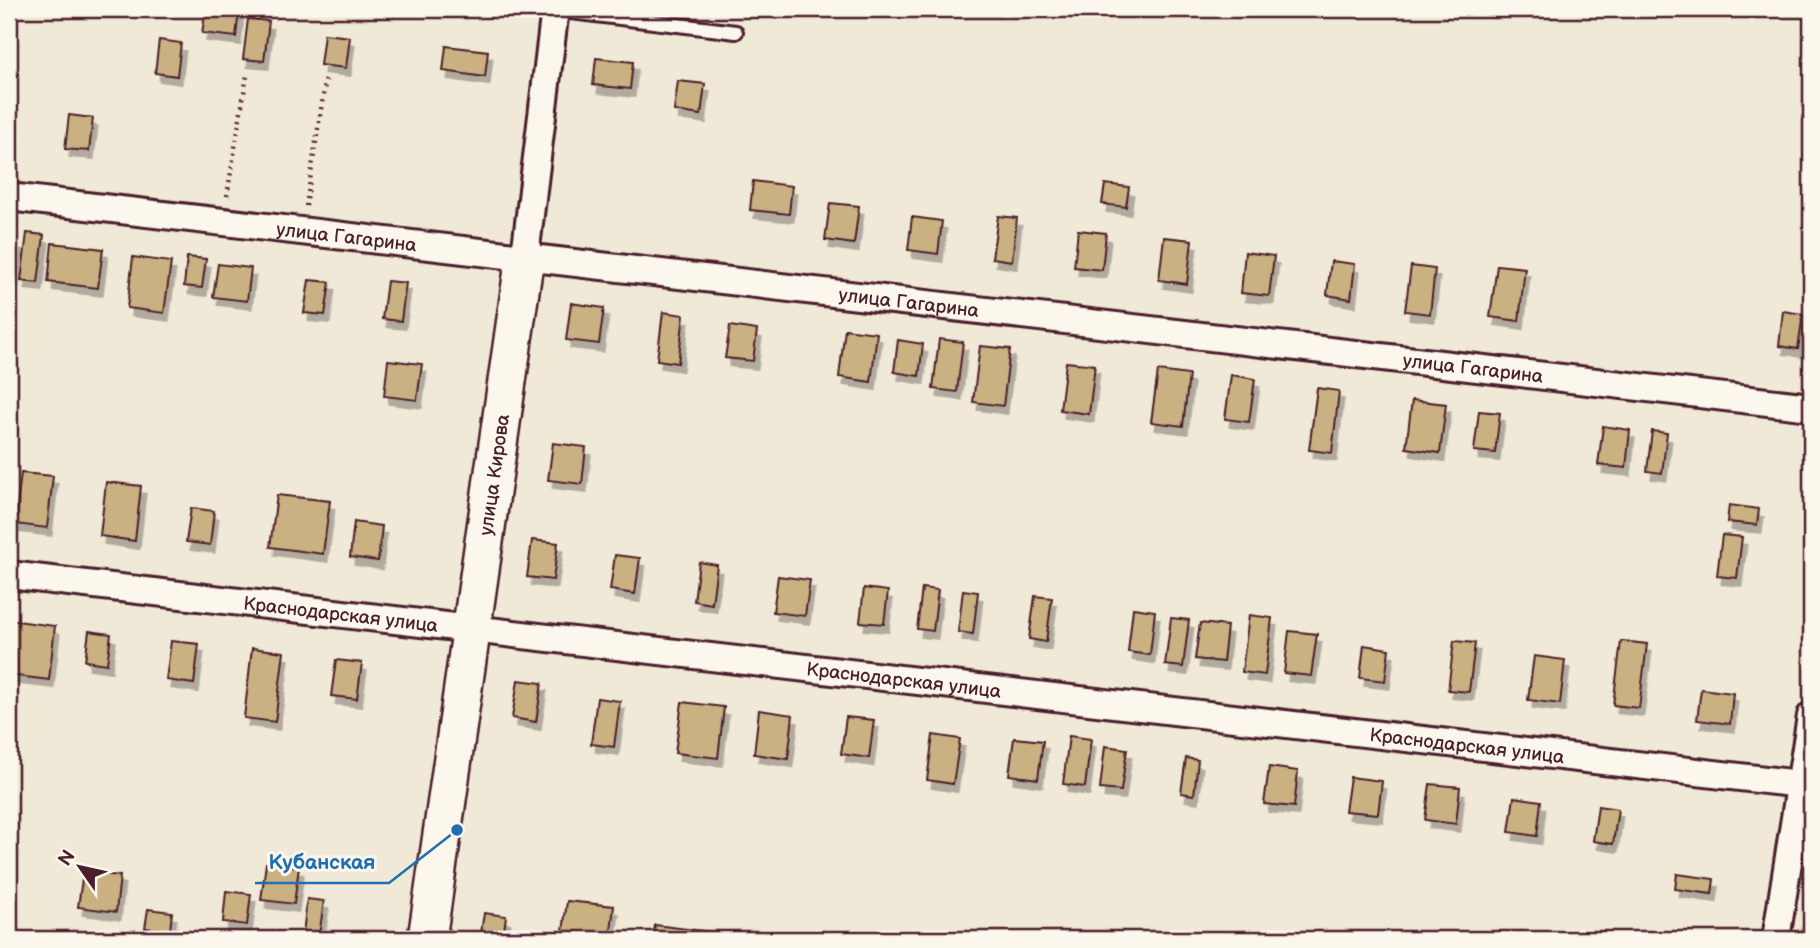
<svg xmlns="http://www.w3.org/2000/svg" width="1820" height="948" font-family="'Balsamiq Sans',sans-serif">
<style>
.building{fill:#c9b181;stroke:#4a1f2b;stroke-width:2;filter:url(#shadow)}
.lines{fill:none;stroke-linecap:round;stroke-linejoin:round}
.lane-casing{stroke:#4a1f2b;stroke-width:18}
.street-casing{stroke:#4a1f2b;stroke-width:32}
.secondary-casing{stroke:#4a1f2b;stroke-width:42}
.path{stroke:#4a1f2b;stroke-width:4.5;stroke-dasharray:2 5;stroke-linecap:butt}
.lane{stroke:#fbf7ec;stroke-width:12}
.street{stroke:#fbf7ec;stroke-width:26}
.secondary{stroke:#fbf7ec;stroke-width:37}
.labels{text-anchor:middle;stroke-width:6;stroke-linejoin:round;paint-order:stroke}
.street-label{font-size:19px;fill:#4a1f2b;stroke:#fbf7ec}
.leader{fill:none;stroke:#1f6fb2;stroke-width:2.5}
.callout-dot{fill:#1f6fb2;stroke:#fbf7ec;stroke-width:2.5}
.callout-label{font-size:21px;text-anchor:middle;font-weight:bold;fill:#1f6fb2;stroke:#fbf7ec;stroke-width:6;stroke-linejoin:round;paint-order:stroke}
</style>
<defs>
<filter id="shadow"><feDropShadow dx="4.5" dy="8" stdDeviation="0" flood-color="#0004"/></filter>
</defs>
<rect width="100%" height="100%" fill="#f1e9d7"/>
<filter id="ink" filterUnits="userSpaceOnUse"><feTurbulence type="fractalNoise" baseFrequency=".0143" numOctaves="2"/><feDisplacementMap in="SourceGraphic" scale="14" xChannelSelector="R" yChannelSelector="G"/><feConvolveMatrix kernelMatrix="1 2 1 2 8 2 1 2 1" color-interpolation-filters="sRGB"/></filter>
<g filter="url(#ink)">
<g class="building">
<polygon points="206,9 239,9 236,37 202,33"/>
<polygon points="248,19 269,21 264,61 243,59"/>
<polygon points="324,34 350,37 346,68 320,65"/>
<polygon points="159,40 181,43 177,76 155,73"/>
<polygon points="446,46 488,51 485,77 443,71"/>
<polygon points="596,58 633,62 630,89 593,85"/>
<polygon points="678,81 705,84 701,115 674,111"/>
<polygon points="69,115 93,118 89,151 65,149"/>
<polygon points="753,181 792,186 789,214 750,210"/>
<polygon points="1105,184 1129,187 1126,207 1102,204"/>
<polygon points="830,203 859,206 854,244 825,240"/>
<polygon points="998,216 1017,218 1012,261 992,258"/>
<polygon points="912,217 942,221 938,254 908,250"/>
<polygon points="1078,230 1106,233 1102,270 1074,267"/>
<polygon points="27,233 44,235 38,283 21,281"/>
<polygon points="1164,237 1192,240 1187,284 1159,280"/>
<polygon points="9,241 18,242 14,279 9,278"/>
<polygon points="52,243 103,249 98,288 48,282"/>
<polygon points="1245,252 1274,256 1269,296 1241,293"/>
<polygon points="133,257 171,262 164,313 127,308"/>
<polygon points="187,257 206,259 202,288 184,286"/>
<polygon points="1331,261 1355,264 1351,299 1327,295"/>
<polygon points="218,264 251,268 247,301 213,297"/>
<polygon points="1497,265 1525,268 1519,321 1490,317"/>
<polygon points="1411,266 1435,269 1430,314 1405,311"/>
<polygon points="309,280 330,282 325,315 304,313"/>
<polygon points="387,281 406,283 401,321 382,319"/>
<polygon points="571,303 604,308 599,344 566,340"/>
<polygon points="1783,311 1803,314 1798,349 1779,346"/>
<polygon points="663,312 684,315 678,363 657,360"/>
<polygon points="730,326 757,330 753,361 725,358"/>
<polygon points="845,329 877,333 871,382 839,377"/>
<polygon points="939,339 963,342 957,392 933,389"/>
<polygon points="898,340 923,344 919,376 894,372"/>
<polygon points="980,346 1010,349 1003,406 973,402"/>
<polygon points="388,360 422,364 417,400 384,396"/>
<polygon points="1066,362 1095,365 1089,414 1060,410"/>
<polygon points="1158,371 1189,375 1183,426 1151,422"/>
<polygon points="1231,375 1255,379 1249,422 1225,419"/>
<polygon points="1317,388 1339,391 1332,453 1309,450"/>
<polygon points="1412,400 1446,404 1440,453 1406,448"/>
<polygon points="1479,411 1500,413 1495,453 1474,451"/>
<polygon points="1603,426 1630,430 1626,468 1598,465"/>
<polygon points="1652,431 1667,433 1662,473 1647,471"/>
<polygon points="553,443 586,447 582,484 548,480"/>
<polygon points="21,473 53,476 47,528 15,524"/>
<polygon points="106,482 141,486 135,541 100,536"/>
<polygon points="277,495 330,501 323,554 270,547"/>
<polygon points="1729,505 1759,509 1757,525 1727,522"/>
<polygon points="191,508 214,511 210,545 186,542"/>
<polygon points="354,522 382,526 378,561 350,557"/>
<polygon points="1722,535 1742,537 1737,578 1717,576"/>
<polygon points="532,540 558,543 553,580 527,577"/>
<polygon points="615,555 640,558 635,594 610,590"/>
<polygon points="699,562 717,565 712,604 694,601"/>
<polygon points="778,576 810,580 805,616 773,612"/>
<polygon points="864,588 888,591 884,624 860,622"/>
<polygon points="922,588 938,590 933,631 917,629"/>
<polygon points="963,590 978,592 973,634 958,632"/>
<polygon points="1035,596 1052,598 1046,642 1029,639"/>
<polygon points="1133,608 1155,611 1150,655 1128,652"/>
<polygon points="1249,615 1272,618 1265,675 1242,672"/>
<polygon points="1171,618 1189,620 1183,667 1165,665"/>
<polygon points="9,620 55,626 49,680 9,675"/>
<polygon points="1200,623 1227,626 1223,662 1195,659"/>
<polygon points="89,631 111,634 107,664 85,661"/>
<polygon points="1289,631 1317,634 1311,676 1284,673"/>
<polygon points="171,641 199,644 194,684 166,680"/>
<polygon points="1454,641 1475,643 1469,692 1448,690"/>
<polygon points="1621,641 1647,644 1639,708 1613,705"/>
<polygon points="1364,645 1389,649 1385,681 1360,678"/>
<polygon points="252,648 284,652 275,722 244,718"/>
<polygon points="1534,656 1565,660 1560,704 1528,700"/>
<polygon points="336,660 362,663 357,699 331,696"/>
<polygon points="518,680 542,683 536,722 512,718"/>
<polygon points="1701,689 1733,693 1730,724 1697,720"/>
<polygon points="597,698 620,701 614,747 591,744"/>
<polygon points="682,702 724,707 718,758 675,753"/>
<polygon points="759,710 793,715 788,759 754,754"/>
<polygon points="846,717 874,720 869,758 841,754"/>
<polygon points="933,735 960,739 953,784 927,780"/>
<polygon points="1069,736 1091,739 1085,787 1063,784"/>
<polygon points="1014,738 1043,741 1038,779 1009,775"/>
<polygon points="1105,746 1127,749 1121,791 1100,789"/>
<polygon points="1186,758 1198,760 1194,795 1181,793"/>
<polygon points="1269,767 1298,771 1294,807 1264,804"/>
<polygon points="1350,777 1382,781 1378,814 1345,811"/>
<polygon points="1430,784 1460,787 1456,824 1425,820"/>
<polygon points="1514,797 1541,801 1537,836 1509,832"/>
<polygon points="1598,806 1618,809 1613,844 1593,841"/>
<polygon points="266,863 299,867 294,904 261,900"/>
<polygon points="83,872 120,876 116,912 78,907"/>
<polygon points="1677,874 1714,879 1712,894 1675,889"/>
<polygon points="226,891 251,894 247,925 223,922"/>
<polygon points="307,899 324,901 319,936 303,934"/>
<polygon points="567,901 614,906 610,939 562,939"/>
<polygon points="148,909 172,912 170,931 145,928"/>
<polygon points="484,913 506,916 503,939 480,939"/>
<polygon points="655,925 712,932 711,939 653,939"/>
</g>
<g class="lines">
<g class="lane-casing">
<polyline id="lane" points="554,10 736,32"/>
</g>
<g class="street-casing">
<g id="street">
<path id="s1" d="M 9,197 L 1811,407"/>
<polyline points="525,256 555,9"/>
<path id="s2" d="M 9,575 L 1800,784"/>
<polyline points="1776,939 1811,716"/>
</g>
</g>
<g class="secondary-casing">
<g id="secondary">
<path id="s3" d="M 427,939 L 525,256"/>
</g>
</g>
<g class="path">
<polyline points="227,196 247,75"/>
<polyline points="306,206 326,77"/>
</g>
<use href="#lane" class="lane"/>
<use href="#street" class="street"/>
<use href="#secondary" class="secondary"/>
</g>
</g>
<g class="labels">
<g class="street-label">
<text dy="7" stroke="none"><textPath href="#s1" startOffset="340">улица Гагарина</textPath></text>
<text dy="7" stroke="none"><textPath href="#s1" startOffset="906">улица Гагарина</textPath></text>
<text dy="7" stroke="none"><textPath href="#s1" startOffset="1474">улица Гагарина</textPath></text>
<text dy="7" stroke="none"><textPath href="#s3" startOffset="469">улица Кирова</textPath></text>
<text dy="7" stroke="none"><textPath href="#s2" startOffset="334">Краснодарская улица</textPath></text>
<text dy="7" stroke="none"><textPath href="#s2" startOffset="901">Краснодарская улица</textPath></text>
<text dy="7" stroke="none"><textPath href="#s2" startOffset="1468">Краснодарская улица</textPath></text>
</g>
</g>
<path class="leader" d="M457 830L389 883H255"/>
<circle class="callout-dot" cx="457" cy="830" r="7"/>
<g class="callout-label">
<text x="322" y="869">Кубанская</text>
</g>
<rect width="1820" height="948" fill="none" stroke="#fbf7ec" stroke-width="35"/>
<rect x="18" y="18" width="1785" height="913" fill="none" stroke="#4a1f2b" stroke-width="2.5" filter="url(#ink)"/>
<g transform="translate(80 867) rotate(304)" stroke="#fbf7ec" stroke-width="5" paint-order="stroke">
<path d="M0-5L12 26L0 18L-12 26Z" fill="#4a1f2b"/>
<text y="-10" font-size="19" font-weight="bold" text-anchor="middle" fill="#4a1f2b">N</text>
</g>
</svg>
